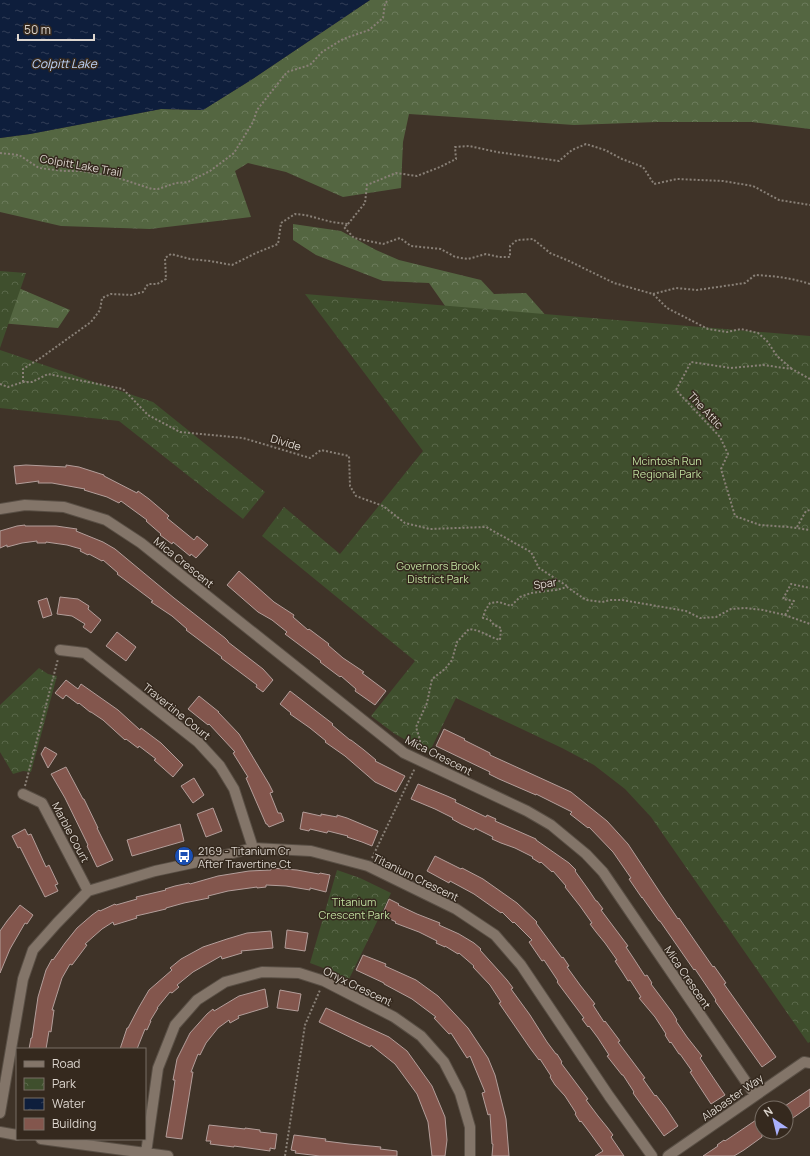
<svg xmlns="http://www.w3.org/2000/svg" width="810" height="1156" viewBox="0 0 810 1156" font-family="Manrope,sans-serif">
<defs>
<pattern id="forest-crowns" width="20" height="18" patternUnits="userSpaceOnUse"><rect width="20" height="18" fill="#546641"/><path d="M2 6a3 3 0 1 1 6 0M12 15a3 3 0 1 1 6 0" fill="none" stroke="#6c7b5b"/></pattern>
<pattern id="park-crowns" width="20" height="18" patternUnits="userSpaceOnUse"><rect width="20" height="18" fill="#3f4f2d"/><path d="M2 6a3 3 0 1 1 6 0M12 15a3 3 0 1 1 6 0" fill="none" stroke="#5a684a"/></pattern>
<pattern id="water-ripples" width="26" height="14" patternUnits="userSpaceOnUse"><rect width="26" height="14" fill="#0e1e3c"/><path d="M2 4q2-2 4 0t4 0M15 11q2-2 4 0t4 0" fill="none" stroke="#313e57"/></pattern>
</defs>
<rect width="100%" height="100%" fill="#3f3328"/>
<path fill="url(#forest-crowns)" d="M370,0H810V129L752,122H657L574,125L409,114L403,142L401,188L343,197L286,172L248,163L235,171L251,217L150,229L61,226L0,212V138L30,134L161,109L203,110L251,80Z
M293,224L341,231L376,250L399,260L481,280L494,294L526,293L556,327L457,323L429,283L383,281L316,255L293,240Z
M0,280L70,310L58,328L0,323Z"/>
<path fill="url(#park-crowns)" d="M0,271L26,273L0,348Z
M305,294L810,336V1042L808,1043L651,817L625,789L594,765L562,748L456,698L429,753L395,734L371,716L415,661L262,536L284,507L340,554L423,451Z
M0,350L153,402L265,492L243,519L119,421L0,408Z
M39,668L48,674L57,676L31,772L23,771L13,774L0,752V705Z
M337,870L360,878L391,893L349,979L326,969L310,963Z"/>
<path fill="url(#water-ripples)" d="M0,0H370L251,80L203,110L161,109L30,134L0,138Z"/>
<path fill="#83564d" stroke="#b39e9a" d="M26,465L66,467V465L79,467L104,475V476L137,493L138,491L149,499L169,516L167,518L194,540L197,536L208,545L196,558L191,554L190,556L173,542L172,544L160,535L161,534L146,521L147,520L121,501L119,503L107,497L84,490L85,489L52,483H38L39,481L16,484L14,466Z
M25,525V526H56L77,529L76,531L103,542L115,549L174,598L225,638L228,641V642L263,669L273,680L263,692L256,687L257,685L221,658L222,657L186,630L187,629L172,616L151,602L153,601L117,574L118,573L103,560L102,561L89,554L88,555L80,551L81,549L67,545L46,542V543H37V541L22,543L7,547V545L0,548V531L17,526Z
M239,571L274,602L294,615L293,617L308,630L309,629L329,644L328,645L343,658L364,672L362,673L386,691L375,705L355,691L356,689L341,676L340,677L320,662L321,661L285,634L287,632L272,620L258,612L227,585Z
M60,597L78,599L89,606L88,609L101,620L91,633L83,627L85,624L72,616L57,614Z
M47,598L52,615L43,618L38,601Z
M117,632L136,647L126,661L106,646Z
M66,680L78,689L81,684L118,710L140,730L141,728L161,743L183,765L173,777L154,760L156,759L139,746L138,748L126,739L125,740L103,720L91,712H90L79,703L78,704L66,695L63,699L55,693Z
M290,691L333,724L332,725L350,740H351L364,750L376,760L375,761L405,776L396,792L375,782L345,756L325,742L326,741L310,728L290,714L291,713L280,704Z
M199,696L219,712H218L239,734L269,784L273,792L270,793L278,813H281L284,821L269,827L267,824H266L246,778L248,777L233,753L235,752L209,724L208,725L188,709Z
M444,729L465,739L464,740L490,753V755L571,792L607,821L628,844L661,894L678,919L679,918L713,967L714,966L726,983L724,984L776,1057L762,1067L715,1001L716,1000L695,969L694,970L660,921H659L642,897V898L629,879L631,878L613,852L589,827L588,828L570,814L572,812L536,794V795L499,779L489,774L490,772L436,746Z
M45,747L57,754L48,768L41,754Z
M66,767L83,799H84L98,828H97L113,860L97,867L87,846L88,845L65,798L51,774Z
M194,778L204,795L193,803L181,786Z
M418,784L447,796L456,800L455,802L486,817L487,815L496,819L495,821L536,839V840L569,863L576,870L575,871L588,889L596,901H597L603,909L601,910L628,946L626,947L634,959L645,976L647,975L652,983L651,984L672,1012L677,1020L676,1021L687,1037L702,1056L700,1058L725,1095L711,1104L690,1072L692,1071L680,1054H679L671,1042L670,1043L665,1035L666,1034L655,1017L639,998L641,997L630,980L628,981L623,973L615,961L617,960L605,943L596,932L590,924L592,923L580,906L565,887L566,886L553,871L552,872L541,862L540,863L532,858L533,857L515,848L501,843L492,839L493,837L475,828L474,830L461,824L452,819L453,818L435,809L411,799Z
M213,808L222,831L206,837L197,814Z
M303,812L321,816V814L337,817V815L347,818L378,831L372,846L362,842L347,837L348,836L328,831L327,833L310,829L309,831L300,829Z
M180,824L184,841L132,856L127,840Z
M25,829L28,835L31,834L46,867L49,865L58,884L55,885L58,891L45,897L20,847L18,848L12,836Z
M435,856L461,869L462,868L483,879L517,903L537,922L536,923L562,958L563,957L569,966L567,967L580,985L595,1004L593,1005L604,1022L605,1021L620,1041L618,1042L645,1078L643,1079L655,1096L656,1095L666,1108L678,1126L664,1136L633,1093L634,1092L623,1075H622L607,1056L609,1055L598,1038L589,1026L588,1027L582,1019L584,1018L557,982L558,981L544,960L542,961L529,942L532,940L514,922L513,923L502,912L501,913L474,894L450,881L449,883L427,871Z
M271,868L297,870L319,874L320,873L330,875L326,892L310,888V890L286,886L266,885V887L257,888V887L228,891L208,896L209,898L184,903L166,908V909L136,916L137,918L114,925L113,922L102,929L85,944L87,945L72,965L70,964L62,978L52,1010H54L51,1032L49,1031L46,1049H29L31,1038H32L38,997L46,970L52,959L53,960L65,943L77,928L92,915L99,910L100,911L115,904L116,905L137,899L136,897L166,890L165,889L175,886L189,883L190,884L218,876L249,871L271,870Z
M389,899L399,904L398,905L417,914L440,923L439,925L459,934L474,943L481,949L480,950L507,980L513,988L511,989L530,1015L547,1042L556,1054H557L562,1062L561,1063L588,1099L586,1100L598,1116L607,1127L613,1135L611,1137L624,1156H595L603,1151L590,1133L581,1121L580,1122L575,1114L576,1113L565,1096L555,1085L550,1077L551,1076L540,1059L539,1060L530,1048L499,1003L501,1002L490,985L473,967L474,966L459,953L458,954L445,946V947L436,943L437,941L419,932L395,923L396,922L382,915Z
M20,905L33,915L27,924L25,923L10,949L0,973V931L7,921Z
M287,930L308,933L305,951L285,948Z
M271,931L273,948L241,951L242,953L222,959L221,956L193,972L177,985L179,987L172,993L170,992L157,1008H158L150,1021H151L147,1030L145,1029L137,1049H120L127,1028H128L139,1007L149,990L172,970L170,968L181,959L203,947L227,939L247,933Z
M363,955L386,964L385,966L416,980L438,996L468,1028L488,1058L495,1075L506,1119L509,1156H492L493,1144H492L490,1114L488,1115L482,1093L485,1092L470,1056L467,1058L451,1033L449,1034L434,1018L436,1017L412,999L384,984V983L356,970Z
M265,989L268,1007L238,1016L239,1018L230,1023L229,1020L218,1028L206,1043L200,1055L198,1054L191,1072H193L182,1139L166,1137L173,1094L175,1080H173L177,1059L190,1033L207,1014L213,1009L214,1011L239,996Z
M280,990L301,994L298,1011L277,1008Z
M326,1008L389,1037L407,1051L432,1086L445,1117L447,1140L445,1156H432L428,1122L417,1094L395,1064L371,1045L370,1047L319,1022Z
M810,1089V1106L790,1120L786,1113V1108H782Z
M762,1116V1137L744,1150L734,1156H703L718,1146L717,1145L724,1140L725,1141Z
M209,1125L245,1129V1128L260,1130V1132L277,1134L275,1149L270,1148V1151L234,1146V1147L210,1144L211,1141H206Z
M294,1135L326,1139L325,1141L349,1144L381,1147L380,1149L397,1151V1156H320L295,1153L296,1151L291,1150Z"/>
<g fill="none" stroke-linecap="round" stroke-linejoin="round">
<defs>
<path id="street" d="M0,509L25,505L64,507L106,520L141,543L404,753L527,811L551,825L586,854L603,872L755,1095
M60,650L85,653L198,742L220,766L234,789L253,848
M23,794L42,803L88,891
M0,1113L23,979L33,950L57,923L88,891L155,871L197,862L253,848L311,851L368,866L456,909L495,935L521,965L609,1096L652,1156
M0,1132L17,1135
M41,1139L168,1156
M146,1153L158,1068L175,1025L197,1000L225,982L262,972L299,973L324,981L394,1017L421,1036L444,1062L460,1093L470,1127V1156
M668,1156L804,1062L810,1063"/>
</defs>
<use href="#street" stroke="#594f45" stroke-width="12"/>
<path stroke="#898077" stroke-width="2" stroke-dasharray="2 2" stroke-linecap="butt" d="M0,153L19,155L39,168L63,171H81L112,176L152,189H158L176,183L188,182L210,171L234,153L253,122L257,110L287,72L310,65L322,52L343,39L369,30L383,18L385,3L389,0
M348,224L365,203L367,185L396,173L417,176L440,167L456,159L455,147L469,146L497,152L559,161L572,150L586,144L605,150L622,159L643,167L654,184L677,179L723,181L753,186L779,200L810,205
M653,294L676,288L697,290L745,283L755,275C774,276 792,278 810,284
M810,379L792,369L763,365L731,368L691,362L676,390L720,437L728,454L721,469L735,516L760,525L789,527L810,530
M23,382V369L42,357L91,322L100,310L102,298L111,294L131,295L143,292L148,284H157L166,279L165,258L171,254L190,259L210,261L232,265L256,253L278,244L281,223L295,214L305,215L332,222L348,224L344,227L354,238L383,244L400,238L411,246L441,249L455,257L468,259L486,254L499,257H510V246L517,240L533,239L550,253L569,261L614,283L653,294L667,308L708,329L727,332L741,329L758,333L767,341L777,356L792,369
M0,384L8,387L23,382H32L48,374L123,389L148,415L180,432L243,438L310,458L321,450L349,456L350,486L356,496L383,506L405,523L430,529L486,527L531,552L539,568L567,586
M797,527L806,511L810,510
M785,615L794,601L783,599L791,584L810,588
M420,750V740L416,727L427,703L432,679L445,669L452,660L457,642L469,629C481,630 489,637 500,640L501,628L494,625L490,620L483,618L485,611L490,603L499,602L511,606L520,597L531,593L556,590L567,587L586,600L602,602L610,600H622L686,611L700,618L716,617L731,609L745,608L763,610L785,615L810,624
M25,786L58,659
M372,858L415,768
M285,1156L305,1025L320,990"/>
<use href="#street" stroke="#837569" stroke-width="10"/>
</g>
<defs>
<symbol id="bus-disc" viewBox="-11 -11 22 22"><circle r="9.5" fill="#1a4fb4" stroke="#35291e"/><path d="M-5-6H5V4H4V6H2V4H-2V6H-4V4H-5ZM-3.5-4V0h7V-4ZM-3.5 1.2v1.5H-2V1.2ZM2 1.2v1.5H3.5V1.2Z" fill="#fff"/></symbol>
</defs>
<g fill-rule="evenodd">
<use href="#bus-disc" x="173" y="845" width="22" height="22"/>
</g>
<g text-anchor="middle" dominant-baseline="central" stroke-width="3" stroke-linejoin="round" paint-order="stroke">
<g font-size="11" fill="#ddd6cf" stroke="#35291e">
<text transform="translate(81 165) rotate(10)">Colpitt Lake Trail</text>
<text transform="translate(706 410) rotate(47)">The Attic</text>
<text transform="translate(286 442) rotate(17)">Divide</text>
<text transform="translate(184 562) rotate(39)">Mica Crescent</text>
<text transform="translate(545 583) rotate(-9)">Spar</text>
<text transform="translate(177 711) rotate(39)">Travertine Court</text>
<text transform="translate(439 755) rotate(27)">Mica Crescent</text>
<text transform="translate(71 832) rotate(62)">Marble Court</text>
<text transform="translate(416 877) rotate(26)">Titanium Crescent</text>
<text transform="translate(688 977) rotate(56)">Mica Crescent</text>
<text transform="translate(358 986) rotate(26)">Onyx Crescent</text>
<text transform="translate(732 1097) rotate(-35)">Alabaster Way</text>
</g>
<g font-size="11" fill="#bfde9e" stroke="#35291e">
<text x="667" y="460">Mcintosh Run<tspan x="667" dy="13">Regional Park</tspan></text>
<text x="438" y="565">Governors Brook<tspan x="438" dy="13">District Park</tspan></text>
<text x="354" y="901">Titanium<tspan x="354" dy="13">Crescent Park</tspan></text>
</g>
<g font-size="11" fill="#ddd6cf" stroke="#35291e" text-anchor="start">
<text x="198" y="850">2169 - Titanium Cr<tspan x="198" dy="13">After Travertine Ct</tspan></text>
</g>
<g font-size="12" font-style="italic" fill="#bed3f7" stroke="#35291e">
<text x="64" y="63">Colpitt Lake</text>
</g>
</g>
<rect x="16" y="1048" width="130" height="92" fill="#35291e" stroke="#786e65"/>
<rect x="24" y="1061" width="20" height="6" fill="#837569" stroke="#786e65"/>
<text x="52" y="1068" font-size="12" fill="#ddd6cf">Road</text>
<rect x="24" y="1078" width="20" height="12" fill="url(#park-crowns)" stroke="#786e65"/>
<text x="52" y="1088" font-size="12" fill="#ddd6cf">Park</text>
<rect x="24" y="1098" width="20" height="12" fill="url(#water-ripples)" stroke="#786e65"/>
<text x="52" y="1108" font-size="12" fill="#ddd6cf">Water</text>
<rect x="24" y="1118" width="20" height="12" fill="#83564d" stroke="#786e65"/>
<text x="52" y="1128" font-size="12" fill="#ddd6cf">Building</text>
<g transform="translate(774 1120) rotate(325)"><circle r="19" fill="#35291e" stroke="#786e65"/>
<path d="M0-3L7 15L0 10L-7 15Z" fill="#a9b0fc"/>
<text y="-6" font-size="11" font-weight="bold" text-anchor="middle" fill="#ddd6cf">N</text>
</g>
<path d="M18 34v6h76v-6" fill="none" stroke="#ddd6cf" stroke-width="2"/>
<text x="24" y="34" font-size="12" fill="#ddd6cf" stroke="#35291e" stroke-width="3" paint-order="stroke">50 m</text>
</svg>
